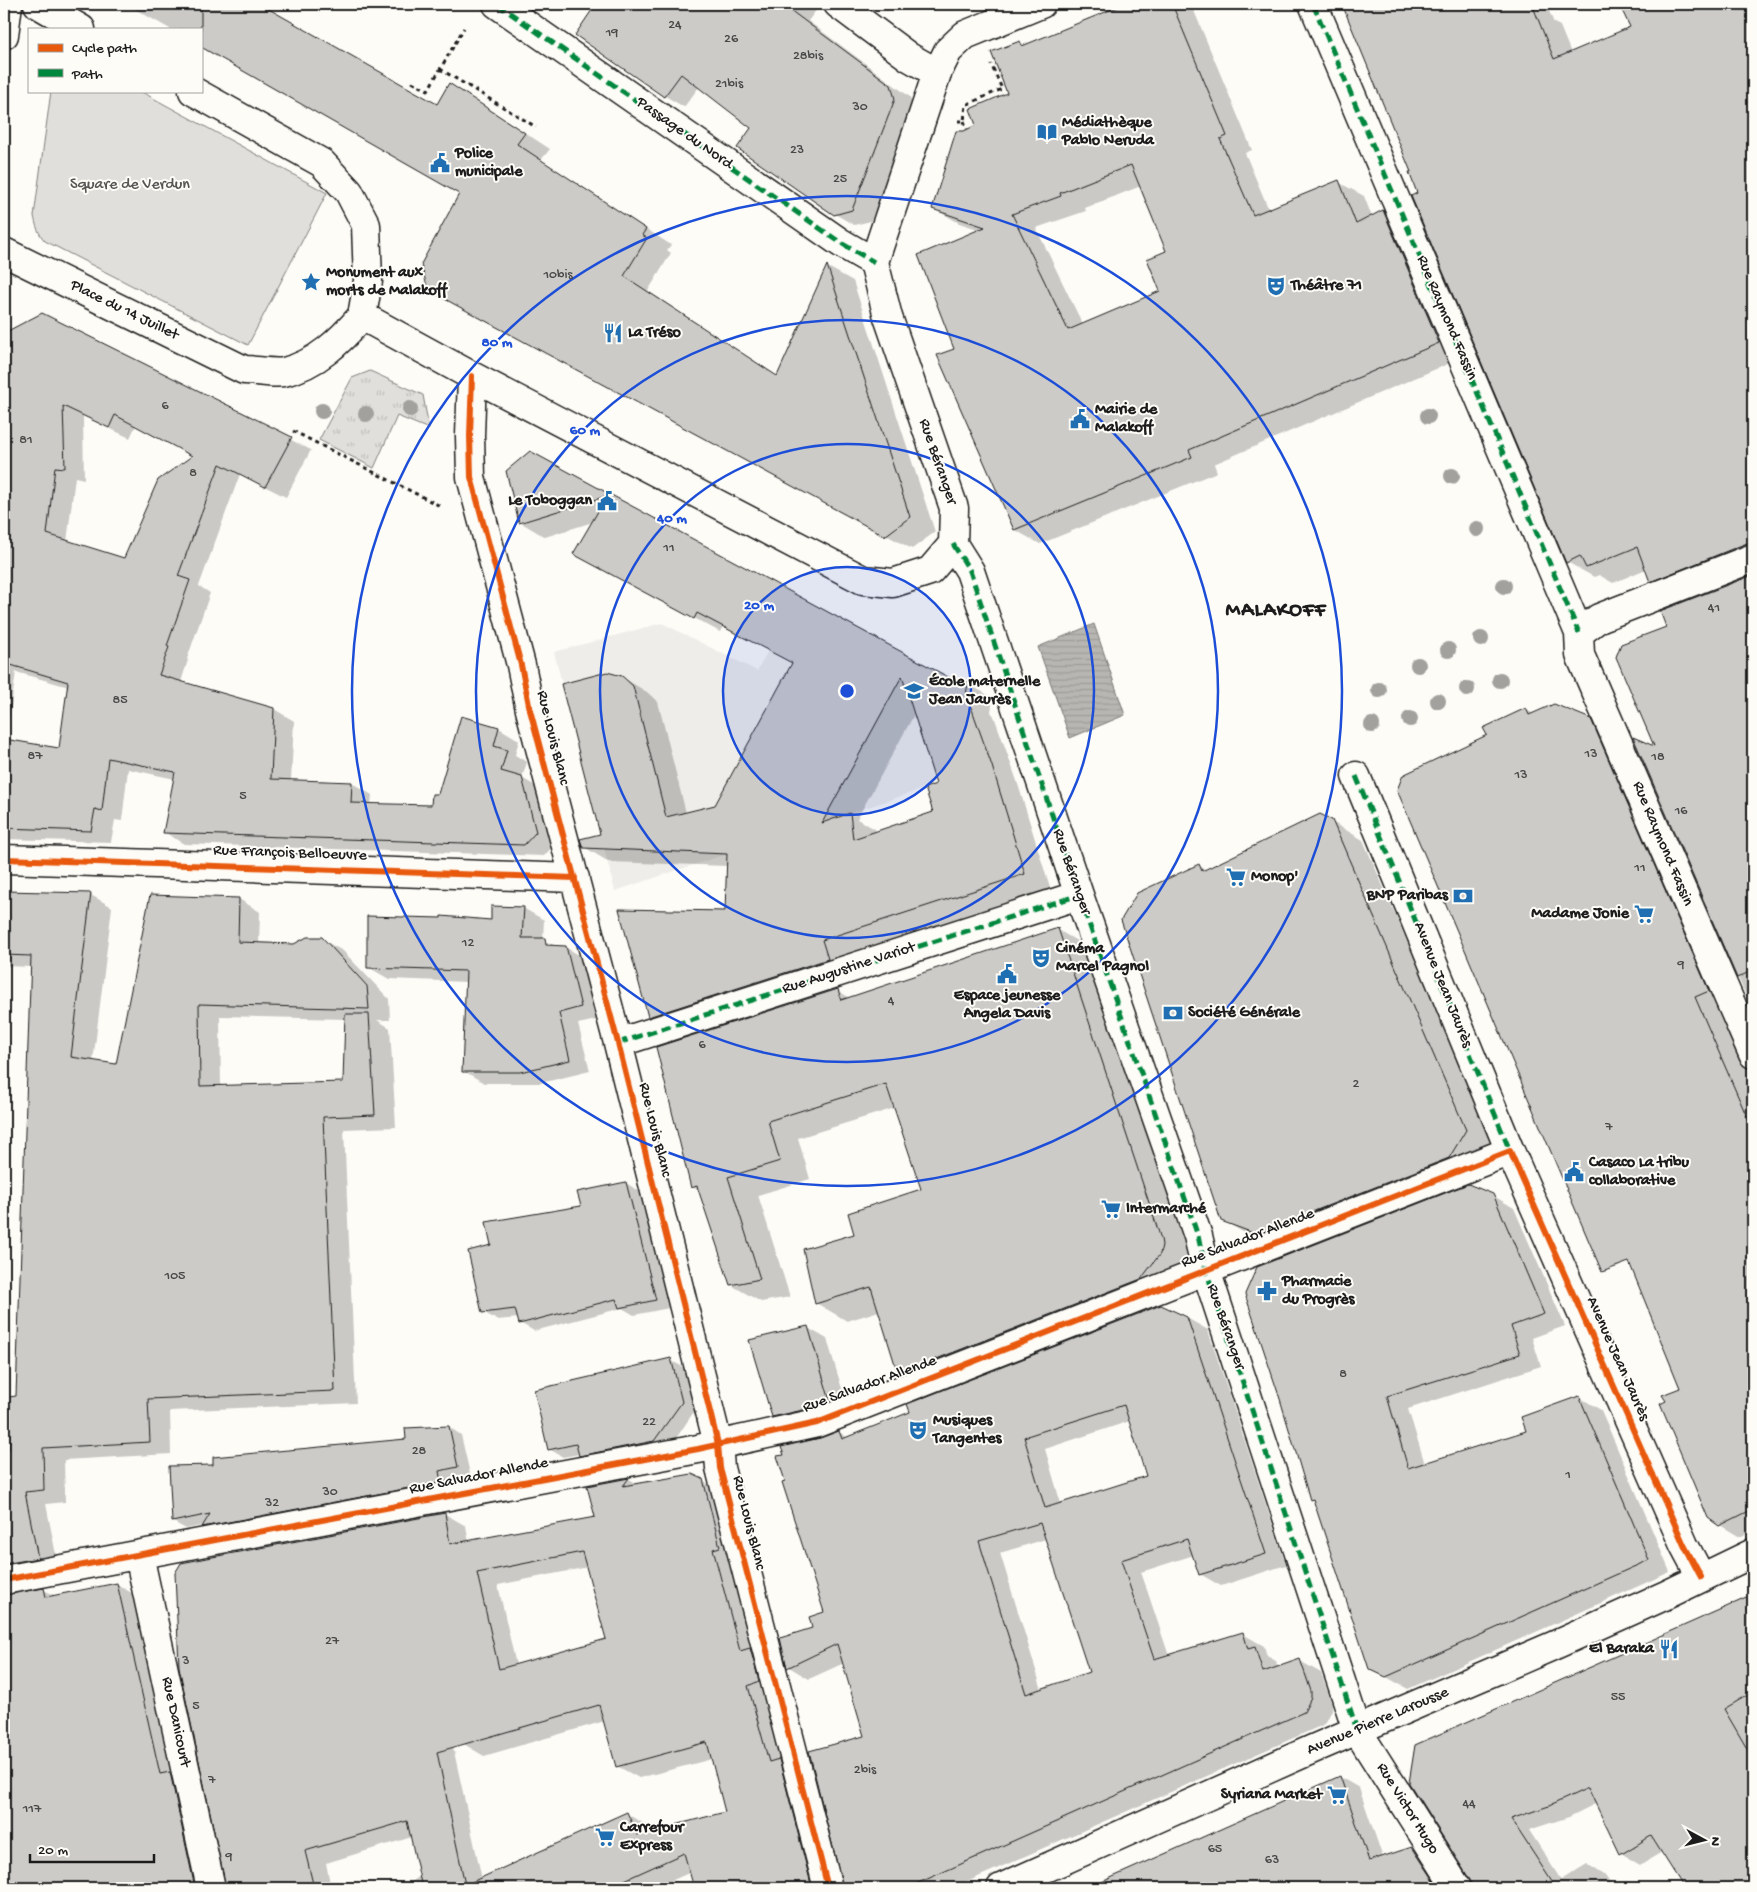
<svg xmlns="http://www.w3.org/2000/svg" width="1757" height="1892" viewBox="0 0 1757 1892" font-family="'Gochi Hand',sans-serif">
<defs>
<pattern id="grass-tufts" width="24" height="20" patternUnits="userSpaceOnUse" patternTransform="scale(1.25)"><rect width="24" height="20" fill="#e0dfdb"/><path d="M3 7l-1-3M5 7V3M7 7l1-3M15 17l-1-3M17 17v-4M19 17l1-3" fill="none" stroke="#c0bfbb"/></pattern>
<pattern id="water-rules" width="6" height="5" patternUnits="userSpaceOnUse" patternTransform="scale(1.25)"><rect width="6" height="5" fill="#b7b6b2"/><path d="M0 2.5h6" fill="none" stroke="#9d9c98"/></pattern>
</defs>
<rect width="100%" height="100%" fill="#fdfcf7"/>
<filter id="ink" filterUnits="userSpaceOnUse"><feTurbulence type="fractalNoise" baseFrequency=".02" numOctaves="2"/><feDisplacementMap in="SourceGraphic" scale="10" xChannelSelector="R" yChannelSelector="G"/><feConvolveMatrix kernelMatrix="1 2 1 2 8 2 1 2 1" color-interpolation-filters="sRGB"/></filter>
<g filter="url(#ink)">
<path fill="#eeede9" d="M798,595L946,675L948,678L950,677L955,682L961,684L971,703L969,704L992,766L615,891L554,652L662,623L757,671Z"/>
<path fill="url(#grass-tufts)" stroke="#7e7e7c" d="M370,371L423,395L429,429L397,416L374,468L319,440L352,378Z"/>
<path fill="#e0dfdb" stroke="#7e7e7c" d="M51,91H140L327,193L248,345L45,241C38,233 36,226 34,216Z"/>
<path fill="url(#water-rules)" stroke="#797876" d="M1094,624L1125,715L1070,738L1038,647Z"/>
<path fill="#0003" fill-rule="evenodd" d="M126,4H257L438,106L450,85L475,100L550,149L541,160L671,245L667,250L671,253L648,291L778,377L828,267L853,281L935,532L912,549L455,304L460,193L201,29H170Z
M586,4H821L808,21L910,97L914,111L871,221L854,225L835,214L753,127L699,87L684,107L665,96L594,9Z
M939,4H963L950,10Z
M1128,4L1133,6L1137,4H1187L1192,6L1252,150L1245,153L1269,210L1338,182L1364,196L1372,217L1383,212L1409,226L1464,357L1214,464L1217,472L1040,544L1015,530L955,349L981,230L959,223L933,208L964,132L978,126L1009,94L1020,42L1026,46ZM1141,186L1168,252L1162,292L1083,325L1036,228L1086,211L1085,208Z
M1343,4H1546L1554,23L1560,26L1571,53L1631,28L1621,4H1753V554L1677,596L1651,581L1646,569L1613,583L1599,575L1594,577L1567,562L1419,194L1413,173Z
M41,314L311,450L286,497L240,474L199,586L210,593L187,659L188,660L181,682L274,709L294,721L291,781L352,783L372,795L371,805L433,806L439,795L462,718L499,728L519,740L515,755L527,762L522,778L542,790L555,844L544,856L184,844L164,832L175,779L128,769L122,821L115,820L111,842L4,839V580L66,587L4,558V334ZM83,416L130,438L136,425L194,456L124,560L67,542L75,477L84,479ZM16,672L69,687L60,750L6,741Z
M531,453L958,684L967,683L993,698L991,712L994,716L1017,781L1050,888L847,955L853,973L674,1031L649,1016L726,913L728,866L609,862L584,847L602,835L622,677L647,692L658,702L686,813L716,806L793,663L723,626L720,632L575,554L593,522L545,537L520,522ZM915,713L937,785L935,813L876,832L875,829L857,819Z
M1740,581L1753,586V1012L1635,739L1657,748L1667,627Z
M1526,710L1534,714L1590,720L1611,732L1753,1060L1752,1094L1753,1199L1617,1267L1596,1255L1488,736Z
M1320,815L1363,840L1497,1148L1253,1238L1222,1220L1198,865L1207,870Z
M4,892L91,895L112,907L93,1062L117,1066L239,899L260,912L259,944L294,945L321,939L343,951L389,999L390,1020H377L390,1028L396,1127L344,1129L356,1403L170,1411L171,1454L64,1460L65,1502L46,1504L59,1570L10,1588V1596L44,1590L56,1596L117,1584L138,1597L213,1888H4V1427H10L17,1398L32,967L4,966ZM220,1016L346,1019L344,1084L221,1087Z
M523,908L544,920L543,940L558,947H565L586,959L601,1019L578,1024L590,1071L541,1083H484L464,1071L467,982L389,979L368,967Z
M1058,930L1089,948L1193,1263L930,1391L899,1374L879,1311L847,1321L816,1303L856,1235L922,1190L895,1108L798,1138L810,1179L758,1195L790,1297L761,1302L731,1285L700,1191L692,1187L837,990L850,998Z
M626,1183L639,1191L669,1308L634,1315L622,1308L534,1331L520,1323L519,1318L497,1320L483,1312L493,1246L583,1207Z
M1492,1195L1514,1208L1565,1326L1532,1338L1541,1366L1408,1409L1425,1464L1528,1432L1579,1397L1601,1410L1670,1572L1408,1689L1370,1668L1314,1501L1311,1499Z
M1753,1241V1530L1740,1537L1720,1525L1682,1388L1641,1288Z
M1187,1318L1208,1330L1286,1565L1221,1586L1200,1574L1194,1555L1141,1572L1169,1656L1243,1634L1264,1646L1267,1656L1276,1661L1278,1668L1300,1661L1321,1673L1332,1704V1710L1325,1724L953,1888H847L846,1882L866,1737L844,1663L809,1679L789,1667L825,1613L787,1482L785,1456L839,1432L848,1438ZM1130,1421L1147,1476L1061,1504L1045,1449ZM1046,1539L1091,1672L1042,1690L1000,1553Z
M808,1328L827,1339L849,1412L793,1427L773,1416Z
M670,1360L685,1368L695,1410L669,1449L594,1463L580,1454L563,1457L549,1449Z
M449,1427L461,1435L470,1474L451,1478L453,1489L216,1533L204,1526L205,1525L186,1529L173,1522L214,1466L407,1440Z
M629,1479L639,1485L702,1481L724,1493L830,1888H695L691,1872L655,1888H529L518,1863L627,1814L648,1826L651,1833L727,1813L712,1759L639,1778L617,1766L605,1721L484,1756L462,1743L446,1715L484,1888H404L421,1875L412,1837L326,1863L331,1888H227L228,1885L445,1514L466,1526L469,1542L597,1518L588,1487ZM588,1567L607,1640L516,1665L498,1585Z
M1753,1597V1888H1685L1662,1852L1640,1865L1621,1854L1597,1803L1569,1817L1529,1830L1561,1880L1587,1864L1606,1876L1614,1888H1474L1416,1746Z
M1340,1777L1359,1788L1383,1858L1412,1848L1432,1859L1450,1888H1091Z"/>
<path fill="#cccbc8" stroke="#1c1c1c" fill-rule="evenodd" d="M201,4H260L437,104L449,83L525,133L517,144L646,229L642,235L647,238L624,276L777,376L827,265L910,517L885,536L428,290L421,264L459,194L201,47Z
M596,4H782L891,85L895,99L852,210L834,215L737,148L751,128L681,74L664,97L575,35Z
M1125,4H1172L1227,136L1220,139L1253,215L1339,180L1356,224L1383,210L1439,343L1189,450L1192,457L1014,530L937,355L954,349L918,255L985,227L932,209L956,131H964L976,125L970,109L1007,93L991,52L1020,41L1022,46ZM1131,165L1166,251L1147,259L1160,291L1068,330L1012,214L1061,196L1060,193Z
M1342,4H1532L1554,59L1630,27L1619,4H1753V543H1747L1650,582L1637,547L1586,568L1580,556L1566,563L1411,196L1417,193L1409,172H1411Z
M42,313L292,437L265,487L220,464L178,576L190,580L167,646L169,647L159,675L274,708L271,779L352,782L351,803L431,805L432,794H438L461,716L499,727L494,746L507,750L501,771L522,777L536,832L524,845L163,833L175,772L108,758L102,811L95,809L91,831L4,828V739L59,748L68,682L4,663V333ZM63,406L109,428L115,415L192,456L158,480L124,558L47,534L55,467L65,468Z
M530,451L950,678L955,682H968L966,696L969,701L992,766L1025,874L822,940L828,959L648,1017L619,909L725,911L727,854L583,848L580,839L600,834L561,684L607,672L622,676L633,686L666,817L715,805L792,663L697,613L694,619L573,554L607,496L519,523L506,471ZM902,676L936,784L925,788L933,812L853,839L850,813L822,823Z
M1753,575V970L1737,978L1633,737L1654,746L1616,657L1621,644L1666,627L1660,611Z
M1554,704L1591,719L1709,991L1695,997L1753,1131V1509L1719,1526L1708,1518L1660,1404L1666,1401L1662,1395L1680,1388L1629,1262L1602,1272L1397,790L1403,775L1487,735L1483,728L1526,708L1529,715Z
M1320,814L1332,820L1466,1130L1449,1158L1256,1234L1221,1221L1121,920L1137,893L1199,864L1202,871Z
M4,891L91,893L71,1057L116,1064L150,895L239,898L238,942L294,944L307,937H322L367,986L369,1009L199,1004L200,1086L343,1082L345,1014H369L375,1115L323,1117L335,1391L148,1399L150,1442L43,1448L44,1490L25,1492L38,1558L4,1564V1450H9V1397L16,1396L31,956L4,955Z
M491,906L524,907L522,938H545L546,945L566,946L581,1007L559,1013L570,1060L520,1072H462L466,971L367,968V916L441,918V916L491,920Z
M1058,928L1161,1239L1162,1245L1160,1254L1141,1279L898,1374L871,1287L815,1304L803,1249L854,1234L848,1213L921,1189L886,1084L768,1121L780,1161L728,1177L760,1279L730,1285L697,1186L691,1188L656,1047L838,989L841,1000Z
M626,1182L656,1300L619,1308L616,1299L519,1324L515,1309L482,1313L468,1251L491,1245L486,1222L581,1206L577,1192Z
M1468,1184L1493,1194L1544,1314L1511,1326L1520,1354L1387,1396L1408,1468L1526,1431L1521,1417L1579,1396L1649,1560L1386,1677L1369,1669L1313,1499L1310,1500L1280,1399L1245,1294L1257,1267Z
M1161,1305L1187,1317L1266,1554L1199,1575L1187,1539L1121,1560L1154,1659L1243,1632L1248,1649L1255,1647L1263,1672L1300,1659L1311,1691V1698L1304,1712L907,1888H843L809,1751L864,1736L837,1644L787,1668L780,1638L812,1628L809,1617L824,1612L782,1482L785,1481L777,1456L784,1455L781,1447L820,1438L839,1431L842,1439L910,1412L907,1404ZM1124,1405L1146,1476L1045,1508L1024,1437ZM1040,1523L1089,1672L1026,1694L979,1541Z
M808,1326L830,1401L812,1408L772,1417L749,1340Z
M671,1358L682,1402L654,1441L579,1456L576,1444L548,1450L534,1390Z
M449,1426L458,1467L439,1471L441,1482L202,1527L210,1514L172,1522L169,1466L213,1465V1457L406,1439L405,1428Z
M692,1474L703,1479L720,1547L713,1549L740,1651L750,1648L759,1681L748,1686L769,1762L779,1759L812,1888H694L684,1853L607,1888H422L407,1821L305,1851L314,1888H226L179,1667L175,1573L181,1563L445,1513L450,1544L595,1517L587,1486L629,1478L623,1486ZM582,1552L606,1639L499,1669L477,1573ZM599,1705L616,1767L707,1742L725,1812L637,1835L627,1812L465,1885L437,1752Z
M117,1583L160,1774L170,1772L195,1888H11L8,1869L4,1870V1595L44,1588L46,1597Z
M1753,1595V1692L1724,1709L1753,1759V1888H1684L1651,1836L1620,1855L1588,1788L1549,1806L1511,1819L1556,1888H1472L1470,1880L1409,1783L1415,1745Z
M1340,1776L1369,1861L1412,1847L1439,1888H1088Z"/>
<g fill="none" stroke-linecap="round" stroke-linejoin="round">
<defs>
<path id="minor" d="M38,4L81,29
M497,4L841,243L874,262
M838,4L909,57L937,73
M1041,4L965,35L948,51L937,73L874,262L888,317L954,508L953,544L970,571L1079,895L1198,1236L1206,1270L1357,1730L1457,1888
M1313,4L1579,633
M193,91L322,163L349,192L366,225L368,281L362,316
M4,252L244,370C256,370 272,374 284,372C317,364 340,341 362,316
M362,316L472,376L863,580L893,583L930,571L953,544
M472,376L470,436L471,477L521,665L530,710L618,1043L718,1444L720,1468L828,1888
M1753,558L1599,618L1579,633L1580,655L1753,1054
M1356,776L1510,1151L1684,1545L1701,1577
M4,859L575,878
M618,1043L1079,895
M139,1555L211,1888
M4,1580L698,1449L817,1423L1510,1151"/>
<path id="major" d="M4,35L8,4
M1001,1888L1313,1749L1555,1645L1664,1596L1753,1553"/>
</defs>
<use href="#minor" stroke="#1c1c1c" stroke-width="31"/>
<use href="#major" stroke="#1c1c1c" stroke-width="31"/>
<path stroke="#1c1c1c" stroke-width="3" stroke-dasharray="4 4" stroke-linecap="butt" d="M440,69L536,127
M412,82L428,90L464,28
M958,121H964L966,105L1002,89L991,64
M964,121L967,129
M293,431L442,507"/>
<use href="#minor" stroke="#fdfcf7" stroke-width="28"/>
<use href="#major" stroke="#fdfcf7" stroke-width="28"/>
<path stroke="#00873e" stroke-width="5" stroke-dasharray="10 5" stroke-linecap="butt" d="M497,4L841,243L874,262
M1313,4L1579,633
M953,544L970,571L1079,895L1198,1236L1206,1270L1357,1730
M1356,776L1510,1151
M618,1043L1079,895"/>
<defs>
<path id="cycleway" d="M472,376L470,436L471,477L521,665L530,710L618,1043L718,1444L720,1468L828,1888
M4,859L575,878
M4,1580L698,1449L817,1423L1510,1151L1684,1545L1701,1577"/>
</defs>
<use href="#cycleway" stroke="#fdfcf7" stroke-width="9"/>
<use href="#cycleway" stroke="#e8590c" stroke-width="6"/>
</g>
<g fill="#a2a19e">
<circle cx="410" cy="409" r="8"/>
<circle cx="322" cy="411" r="8"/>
<circle cx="366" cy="414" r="8"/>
<circle cx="1428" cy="416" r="8"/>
<circle cx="1452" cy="476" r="8"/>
<circle cx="1477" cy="529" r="8"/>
<circle cx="1504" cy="586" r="8"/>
<circle cx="1481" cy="639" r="8"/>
<circle cx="1448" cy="650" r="8"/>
<circle cx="1418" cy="665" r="8"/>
<circle cx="1500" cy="680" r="8"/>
<circle cx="1467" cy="689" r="8"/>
<circle cx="1379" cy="690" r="8"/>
<circle cx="1438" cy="701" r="8"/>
<circle cx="1410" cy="719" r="8"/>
<circle cx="1372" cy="725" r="8"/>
</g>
</g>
<circle cx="847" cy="691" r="124" fill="#1d4ed8" fill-opacity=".12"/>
<g fill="none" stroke="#1d4ed8" stroke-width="2.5">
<circle cx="847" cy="691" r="124"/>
<circle cx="847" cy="691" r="247"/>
<circle cx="847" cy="691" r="371"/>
<circle cx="847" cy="691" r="495"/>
</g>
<defs>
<symbol id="library-bare" viewBox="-9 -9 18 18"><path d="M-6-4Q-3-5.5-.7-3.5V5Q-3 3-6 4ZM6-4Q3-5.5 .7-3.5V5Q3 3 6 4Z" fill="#1f6fb2" stroke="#fdfcf7" stroke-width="2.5" paint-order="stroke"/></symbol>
<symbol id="civic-bare" viewBox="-9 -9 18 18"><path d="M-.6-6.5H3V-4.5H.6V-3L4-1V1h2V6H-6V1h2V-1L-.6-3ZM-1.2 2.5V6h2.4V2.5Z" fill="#1f6fb2" stroke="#fdfcf7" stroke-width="2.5" paint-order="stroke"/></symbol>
<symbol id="sight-bare" viewBox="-9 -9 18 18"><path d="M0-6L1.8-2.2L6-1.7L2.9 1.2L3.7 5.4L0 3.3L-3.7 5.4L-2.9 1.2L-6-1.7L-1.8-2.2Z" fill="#1f6fb2" stroke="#fdfcf7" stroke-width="2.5" paint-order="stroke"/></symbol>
<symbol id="theatre-bare" viewBox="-9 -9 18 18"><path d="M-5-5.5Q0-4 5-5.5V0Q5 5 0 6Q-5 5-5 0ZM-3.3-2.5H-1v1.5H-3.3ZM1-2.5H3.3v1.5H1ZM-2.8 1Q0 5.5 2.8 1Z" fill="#1f6fb2" stroke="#fdfcf7" stroke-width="2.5" paint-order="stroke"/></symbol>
<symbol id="restaurant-bare" viewBox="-9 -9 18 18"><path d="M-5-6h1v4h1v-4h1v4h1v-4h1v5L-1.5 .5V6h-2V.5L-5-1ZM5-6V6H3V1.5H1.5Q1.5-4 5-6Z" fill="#1f6fb2" stroke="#fdfcf7" stroke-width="2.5" paint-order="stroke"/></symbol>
<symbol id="school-bare" viewBox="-9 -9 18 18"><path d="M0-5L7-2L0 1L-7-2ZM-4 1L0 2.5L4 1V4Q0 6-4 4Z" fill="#1f6fb2" stroke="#fdfcf7" stroke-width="2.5" paint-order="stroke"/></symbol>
<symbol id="supermarket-bare" viewBox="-9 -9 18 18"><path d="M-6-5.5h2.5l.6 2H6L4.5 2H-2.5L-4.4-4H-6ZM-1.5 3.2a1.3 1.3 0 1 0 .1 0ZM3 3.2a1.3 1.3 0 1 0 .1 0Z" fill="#1f6fb2" stroke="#fdfcf7" stroke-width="2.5" paint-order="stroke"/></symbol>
<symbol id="bank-bare" viewBox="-9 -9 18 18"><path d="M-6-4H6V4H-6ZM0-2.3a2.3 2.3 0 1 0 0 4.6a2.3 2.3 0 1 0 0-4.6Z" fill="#1f6fb2" stroke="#fdfcf7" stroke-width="2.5" paint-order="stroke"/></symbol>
<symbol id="pharmacy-bare" viewBox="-9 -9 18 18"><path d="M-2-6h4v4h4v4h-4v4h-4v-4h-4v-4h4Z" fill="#1f6fb2" stroke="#fdfcf7" stroke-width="2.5" paint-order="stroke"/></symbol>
</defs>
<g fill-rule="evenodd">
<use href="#library-bare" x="1033" y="118" width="28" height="28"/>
<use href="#civic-bare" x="426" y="149" width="28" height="28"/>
<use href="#sight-bare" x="297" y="268" width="28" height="28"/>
<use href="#theatre-bare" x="1262" y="272" width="28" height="28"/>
<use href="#restaurant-bare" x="599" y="319" width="28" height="28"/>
<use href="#civic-bare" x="1066" y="405" width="28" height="28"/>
<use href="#civic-bare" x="593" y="487" width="28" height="28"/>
<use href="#school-bare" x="900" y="677" width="28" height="28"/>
<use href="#supermarket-bare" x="1222" y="863" width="28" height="28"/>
<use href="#bank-bare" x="1449" y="882" width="28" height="28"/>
<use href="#supermarket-bare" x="1630" y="900" width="28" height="28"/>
<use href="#theatre-bare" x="1027" y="944" width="28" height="28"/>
<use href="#civic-bare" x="993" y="960" width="28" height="28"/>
<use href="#bank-bare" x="1159" y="999" width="28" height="28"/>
<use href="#civic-bare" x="1560" y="1158" width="28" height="28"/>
<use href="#supermarket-bare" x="1097" y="1195" width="28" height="28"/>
<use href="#pharmacy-bare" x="1253" y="1277" width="28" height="28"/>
<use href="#theatre-bare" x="904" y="1416" width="28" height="28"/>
<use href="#restaurant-bare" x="1655" y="1635" width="28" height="28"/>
<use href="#supermarket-bare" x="1323" y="1781" width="28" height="28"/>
<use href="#supermarket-bare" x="591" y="1823" width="28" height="28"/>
</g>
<g text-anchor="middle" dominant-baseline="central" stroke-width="4" stroke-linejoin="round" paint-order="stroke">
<g font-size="14" fill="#484847">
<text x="675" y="25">24</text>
<text x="612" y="33">19</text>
<text x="731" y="39">26</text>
<text x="808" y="56">28bis</text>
<text x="729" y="84">21bis</text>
<text x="860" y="107">30</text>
<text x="797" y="150">23</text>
<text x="840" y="179">25</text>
<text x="558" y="275">10bis</text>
<text x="165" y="406">6</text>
<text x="26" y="440">81</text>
<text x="193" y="473">8</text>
<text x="669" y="548">11</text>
<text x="1714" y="608">41</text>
<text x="120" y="700">85</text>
<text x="1591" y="754">13</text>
<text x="35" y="756">87</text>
<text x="1658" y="757">18</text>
<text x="1521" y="775">13</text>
<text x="243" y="796">5</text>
<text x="1681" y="811">16</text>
<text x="1640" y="868">11</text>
<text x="468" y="943">12</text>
<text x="1681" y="965">9</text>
<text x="891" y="1001">4</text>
<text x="702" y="1045">6</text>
<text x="1356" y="1084">2</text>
<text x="1609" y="1127">7</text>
<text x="175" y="1276">105</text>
<text x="1343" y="1374">8</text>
<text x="649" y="1422">22</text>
<text x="419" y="1451">28</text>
<text x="1568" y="1475">1</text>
<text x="330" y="1492">30</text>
<text x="272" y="1503">32</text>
<text x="332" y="1641">27</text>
<text x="186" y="1661">3</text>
<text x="1618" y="1697">55</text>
<text x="196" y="1706">5</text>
<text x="865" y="1770">2bis</text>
<text x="212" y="1780">7</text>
<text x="1469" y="1804">44</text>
<text x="32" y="1809">117</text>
<text x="1215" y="1849">65</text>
<text x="229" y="1857">9</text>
<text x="1272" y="1860">63</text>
</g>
<g font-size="16" font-weight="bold" fill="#1c1c1c" stroke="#fdfcf7" text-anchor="start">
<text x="1062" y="123">Médiathèque<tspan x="1062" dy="18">Pablo Neruda</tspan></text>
<text x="455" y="154">Police<tspan x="455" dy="18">municipale</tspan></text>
<text x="326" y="273">Monument aux<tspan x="326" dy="18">morts de Malakoff</tspan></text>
<text x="1291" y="286">Théâtre 71</text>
<text x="628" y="333">La Tréso</text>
<text x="1095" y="410">Mairie de<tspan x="1095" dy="18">Malakoff</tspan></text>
<text x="592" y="501" text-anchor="end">Le Toboggan</text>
<text x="929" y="682">École maternelle<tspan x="929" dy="18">Jean Jaurès</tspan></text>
<text x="1251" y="877">Monop'</text>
<text x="1448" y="896" text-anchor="end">BNP Paribas</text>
<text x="1629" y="914" text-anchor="end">Madame Jonie</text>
<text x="1056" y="949">Cinéma<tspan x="1056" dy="18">Marcel Pagnol</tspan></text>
<text x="1007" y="996" text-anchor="middle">Espace jeunesse<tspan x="1007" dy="18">Angela Davis</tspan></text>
<text x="1188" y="1013">Société Générale</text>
<text x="1589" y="1163">Casaco La tribu<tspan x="1589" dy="18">collaborative</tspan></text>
<text x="1126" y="1209">Intermarché</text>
<text x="1282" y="1282">Pharmacie<tspan x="1282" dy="18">du Progrès</tspan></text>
<text x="933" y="1421">Musiques<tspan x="933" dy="18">Tangentes</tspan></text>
<text x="1654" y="1649" text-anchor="end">El Baraka</text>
<text x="1322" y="1795" text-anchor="end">Syriana Market</text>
<text x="620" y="1828">Carrefour<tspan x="620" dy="18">Express</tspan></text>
</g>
<g font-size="16" fill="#1c1c1c" stroke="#fdfcf7">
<text transform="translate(684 134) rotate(35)">Passage du Nord</text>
<text transform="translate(124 311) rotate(26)">Place du 14 Juillet</text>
<text transform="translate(1446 318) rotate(67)">Rue Raymond Fassin</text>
<text transform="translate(937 462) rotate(71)">Rue Béranger</text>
<text transform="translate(552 738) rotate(76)">Rue Louis Blanc</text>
<text transform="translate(1662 844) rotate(67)">Rue Raymond Fassin</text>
<text transform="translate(290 854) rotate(2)">Rue François Belloeuvre</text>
<text transform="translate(1071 872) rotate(71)">Rue Béranger</text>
<text transform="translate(849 969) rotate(-18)">Rue Augustine Variot</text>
<text transform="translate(1442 985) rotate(68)">Avenue Jean Jaurès</text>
<text transform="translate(654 1130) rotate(76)">Rue Louis Blanc</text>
<text transform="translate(1248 1239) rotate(-21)">Rue Salvador Allende</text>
<text transform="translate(1225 1327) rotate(71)">Rue Béranger</text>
<text transform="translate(1617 1359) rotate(66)">Avenue Jean Jaurès</text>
<text transform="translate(870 1385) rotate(-20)">Rue Salvador Allende</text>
<text transform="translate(479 1477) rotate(-11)">Rue Salvador Allende</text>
<text transform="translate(748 1523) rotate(76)">Rue Louis Blanc</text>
<text transform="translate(175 1722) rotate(78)">Rue Danicourt</text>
<text transform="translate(1378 1722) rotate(-23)">Avenue Pierre Larousse</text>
<text transform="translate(1407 1809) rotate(58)">Rue Victor Hugo</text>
</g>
<g font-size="16" fill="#575655" stroke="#fdfcf7">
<text x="130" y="185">Square de Verdun</text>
</g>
<g font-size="21" font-weight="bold" letter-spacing="1" fill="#1c1c1c" stroke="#fdfcf7">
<text x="1276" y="611">MALAKOFF</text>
</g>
</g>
<circle cx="847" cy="691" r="8" fill="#1d4ed8" stroke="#fdfcf7" stroke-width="2.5"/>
<g font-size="15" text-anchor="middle" font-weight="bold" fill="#1d4ed8" stroke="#fdfcf7" stroke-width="4" stroke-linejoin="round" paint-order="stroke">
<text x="497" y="346">80 m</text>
<text x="585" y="434">60 m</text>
<text x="672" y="522">40 m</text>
<text x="759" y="609">20 m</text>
</g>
<rect width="1757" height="1892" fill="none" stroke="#fdfcf7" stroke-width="20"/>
<rect x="10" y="10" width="1737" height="1872" fill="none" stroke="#1c1c1c" stroke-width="2" filter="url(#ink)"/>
<rect x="28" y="28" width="175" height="65" fill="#fdfcf7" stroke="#a3a29f"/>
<rect x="38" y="44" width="25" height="8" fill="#e8590c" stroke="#a3a29f"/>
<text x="72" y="52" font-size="15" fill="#1c1c1c">Cycle path</text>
<rect x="38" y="69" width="25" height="8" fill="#00873e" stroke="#a3a29f"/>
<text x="72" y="78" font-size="15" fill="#1c1c1c">Path</text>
<g transform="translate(1704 1840) rotate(97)" stroke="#fdfcf7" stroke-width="4" paint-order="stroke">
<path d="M0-4L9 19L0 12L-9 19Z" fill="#1c1c1c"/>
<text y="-8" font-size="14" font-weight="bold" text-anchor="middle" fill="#1c1c1c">N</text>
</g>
<path d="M30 1854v8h124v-8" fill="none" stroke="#1c1c1c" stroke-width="2.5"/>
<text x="38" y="1854" font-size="15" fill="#1c1c1c" stroke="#fdfcf7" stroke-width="4" paint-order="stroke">20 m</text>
</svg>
